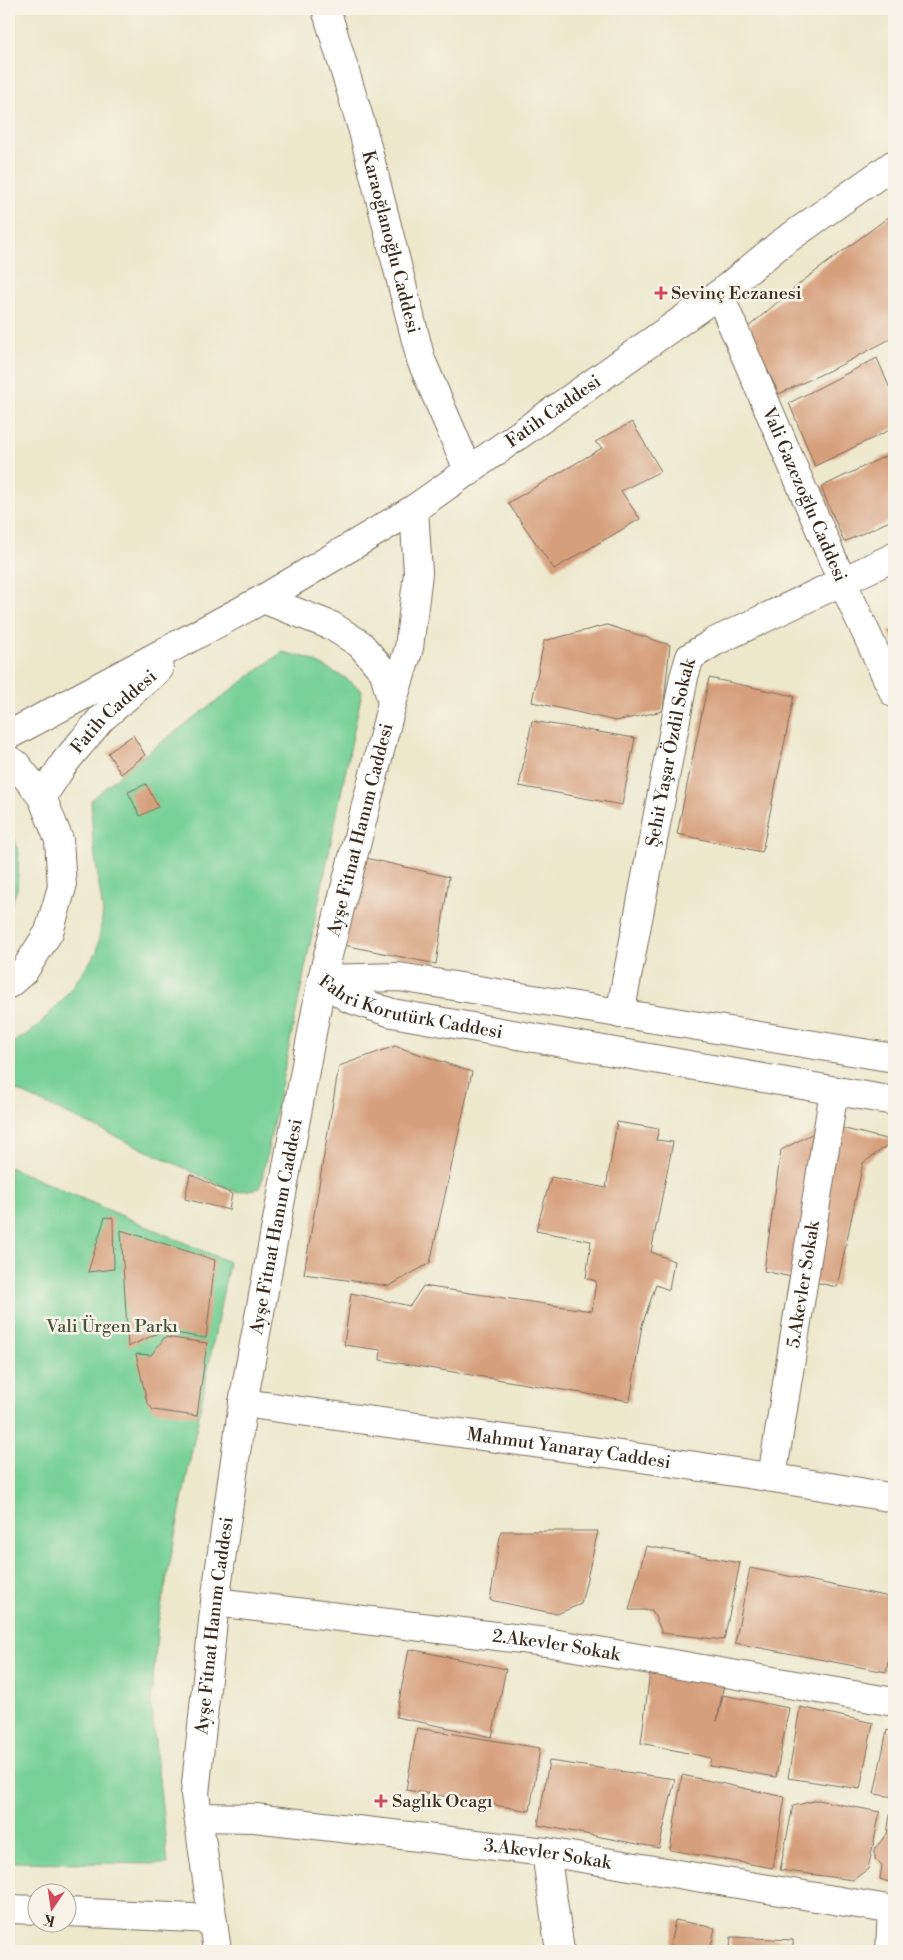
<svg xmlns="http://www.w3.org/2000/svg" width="903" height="1960" viewBox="0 0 903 1960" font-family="'Libre Bodoni',serif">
<rect width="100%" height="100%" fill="#f7f3e8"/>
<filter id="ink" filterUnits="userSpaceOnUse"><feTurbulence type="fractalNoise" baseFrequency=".02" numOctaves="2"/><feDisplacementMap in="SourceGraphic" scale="10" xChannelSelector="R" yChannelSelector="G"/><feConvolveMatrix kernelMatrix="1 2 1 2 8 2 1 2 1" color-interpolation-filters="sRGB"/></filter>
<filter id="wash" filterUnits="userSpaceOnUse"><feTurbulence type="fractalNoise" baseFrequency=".0096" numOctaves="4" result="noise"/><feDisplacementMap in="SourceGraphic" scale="20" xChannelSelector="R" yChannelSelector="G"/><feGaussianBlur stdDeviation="1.12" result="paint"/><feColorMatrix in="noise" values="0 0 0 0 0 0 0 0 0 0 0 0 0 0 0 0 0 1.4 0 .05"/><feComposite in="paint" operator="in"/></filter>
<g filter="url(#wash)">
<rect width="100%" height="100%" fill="#ede7cc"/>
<path fill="#77d096" stroke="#597d5a" d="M282,652L308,658L347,679L362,691L260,1188L236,1192L9,1087V1045L35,1029L65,997L97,952L103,913L93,842L91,800L130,766Z
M9,821L19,853L17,890L9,910Z
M9,1167L229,1262L158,1623L151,1704L168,1864L9,1862Z"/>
<g id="blocks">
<path fill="#d69f7c" d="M894,213V337L843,364L779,394L747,328L804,280Z
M877,358L894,398V428L815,466L789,403Z
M632,422L661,471L621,491L640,519L554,569L508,503L602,448L595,442Z
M894,452V519L844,542L821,487Z
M607,625L670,645L663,711L616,721L532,702L544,641Z
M894,628V643L888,631Z
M709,678L794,696L762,852L677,834Z
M532,721L635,738L622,805L519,786Z
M133,735L145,755L121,774L108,753Z
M146,784L158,807L140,816L128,792Z
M357,856L449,877L436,964L339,944Z
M395,1046L472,1072L430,1263L389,1286L304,1274L339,1066Z
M617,1122L659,1129L656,1140L673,1142L651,1252L674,1261L669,1290L656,1285L642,1325L630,1401L380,1360L381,1350L344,1345L351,1293L410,1306L423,1286L592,1311L596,1281L586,1278L591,1241L536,1231L551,1177L606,1188Z
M829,1125L894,1141L863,1163L837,1287L764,1271L781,1150Z
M190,1174L232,1194L229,1210L185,1199Z
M105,1217L113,1218L114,1269L88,1272Z
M121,1230L215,1260L206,1338L162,1331L128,1347Z
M165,1337L207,1343L197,1416L153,1410L147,1402L136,1354L151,1355Z
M501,1531H598L581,1604L557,1614L490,1600Z
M646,1546L740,1563L724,1640L662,1633L652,1610H629Z
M750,1568L894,1598V1634L886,1672L735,1643Z
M409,1649L506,1669L492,1737L396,1717Z
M650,1672L724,1684L717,1721L723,1695L789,1708L776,1777L709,1766L711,1758L641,1743Z
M800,1707L873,1723L860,1789L788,1778Z
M417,1728L540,1748L530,1811L406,1790Z
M887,1730L894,1732V1797L874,1794Z
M549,1761L675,1779L659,1848L538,1825Z
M682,1775L785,1797L773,1868L670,1850Z
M818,1800L880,1812L868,1869L853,1880L780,1870L793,1806Z
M890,1815L894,1816V1884L880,1879L882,1865L875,1859V1848L887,1834Z
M675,1920L715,1928L710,1951H669Z
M731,1937L793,1940V1951H730Z
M629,1945L657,1950V1951H628Z"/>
</g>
</g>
<g filter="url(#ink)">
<use href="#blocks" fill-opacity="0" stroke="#796c5b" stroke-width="1"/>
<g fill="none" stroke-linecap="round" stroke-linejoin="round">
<defs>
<g id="minor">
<path id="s1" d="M326,9L363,131L421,360L469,472"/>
<path id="s2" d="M719,294L842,581L894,693"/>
<path d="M263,599L332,626L360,644L384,672L392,703"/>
<path id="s3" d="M322,979L348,998L392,1013L894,1101"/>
<path d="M322,979L399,977L894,1058"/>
<path id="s4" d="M620,1014L684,677L690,657L714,642L894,557"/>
<path id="s5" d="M243,1403C461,1434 678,1460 894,1498"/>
<path id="s6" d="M772,1477L834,1091"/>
<path id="s7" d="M215,1602L546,1642L894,1702"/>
<path id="s8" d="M199,1817L255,1818L546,1852L894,1910"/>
<path d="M546,1852L560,1951"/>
<path d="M9,1909L38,1910"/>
<path d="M68,1912L212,1919"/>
<path id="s9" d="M217,1951L195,1794L215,1602L243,1403L322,979L392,703L409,648L418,573L414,509"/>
<path d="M890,1951L892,1909"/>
</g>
<g id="major">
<path id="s10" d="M9,735L263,599L414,509L719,294L779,245L894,164"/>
<path d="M9,760L16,764L42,797L59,840L62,887L49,932L24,971L9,984"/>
<path id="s11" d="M42,797L65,762L101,719L159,669"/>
</g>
</defs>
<use href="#minor" stroke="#796c5b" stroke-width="30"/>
<use href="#major" stroke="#796c5b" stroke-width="30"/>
<use href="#minor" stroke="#fff" stroke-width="28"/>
<use href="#major" stroke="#fff" stroke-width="28"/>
</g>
</g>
<g fill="#d1495b" stroke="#f7f3e8" stroke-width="2">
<path d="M658.5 285.5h5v5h5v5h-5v5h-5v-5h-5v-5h5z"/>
<path d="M378.5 1793.5h5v5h5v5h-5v5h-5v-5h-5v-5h5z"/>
</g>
<g text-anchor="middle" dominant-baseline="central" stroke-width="5" stroke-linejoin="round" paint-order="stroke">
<g font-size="18" fill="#3b2a1e" stroke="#f7f3e8">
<text stroke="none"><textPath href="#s1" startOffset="242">Karaoğlanoğlu Caddesi</textPath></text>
<text stroke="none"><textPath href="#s10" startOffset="634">Fatih Caddesi</textPath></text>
<text stroke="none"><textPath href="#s2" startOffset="218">Vali Gazezoğlu Caddesi</textPath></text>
<text stroke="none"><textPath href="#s11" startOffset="112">Fatih Caddesi</textPath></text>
<text stroke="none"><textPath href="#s4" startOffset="266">Şehit Yaşar Özdil Sokak</textPath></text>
<text stroke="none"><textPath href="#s9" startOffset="1138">Ayşe Fitnat Hanım Caddesi</textPath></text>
<text stroke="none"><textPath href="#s3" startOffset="95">Fahri Korutürk Caddesi</textPath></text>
<text stroke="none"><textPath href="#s9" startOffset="732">Ayşe Fitnat Hanım Caddesi</textPath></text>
<text stroke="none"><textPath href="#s6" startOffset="195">5.Akevler Sokak</textPath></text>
<text stroke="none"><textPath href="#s5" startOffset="329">Mahmut Yanaray Caddesi</textPath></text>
<text stroke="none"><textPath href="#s9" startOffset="328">Ayşe Fitnat Hanım Caddesi</textPath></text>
<text stroke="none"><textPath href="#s7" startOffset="344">2.Akevler Sokak</textPath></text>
<text stroke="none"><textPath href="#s8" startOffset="351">3.Akevler Sokak</textPath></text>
</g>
<g font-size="18" fill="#3b2a1e" stroke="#f7f3e8" text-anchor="start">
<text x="671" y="293">Sevinç Eczanesi</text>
<text x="392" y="1801">Saglık Ocagı</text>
</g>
<g font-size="18" fill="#4a543c" stroke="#f7f3e8">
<text x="112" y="1326">Vali Ürgen Parkı</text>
</g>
</g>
<rect width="903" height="1960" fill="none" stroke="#f7f3e8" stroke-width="30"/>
<g transform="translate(52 1908) rotate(193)"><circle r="24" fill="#f7f3e8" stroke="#aca397"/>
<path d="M0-4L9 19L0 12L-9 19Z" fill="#d1495b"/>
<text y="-8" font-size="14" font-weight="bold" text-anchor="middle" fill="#3b2a1e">K</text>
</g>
</svg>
